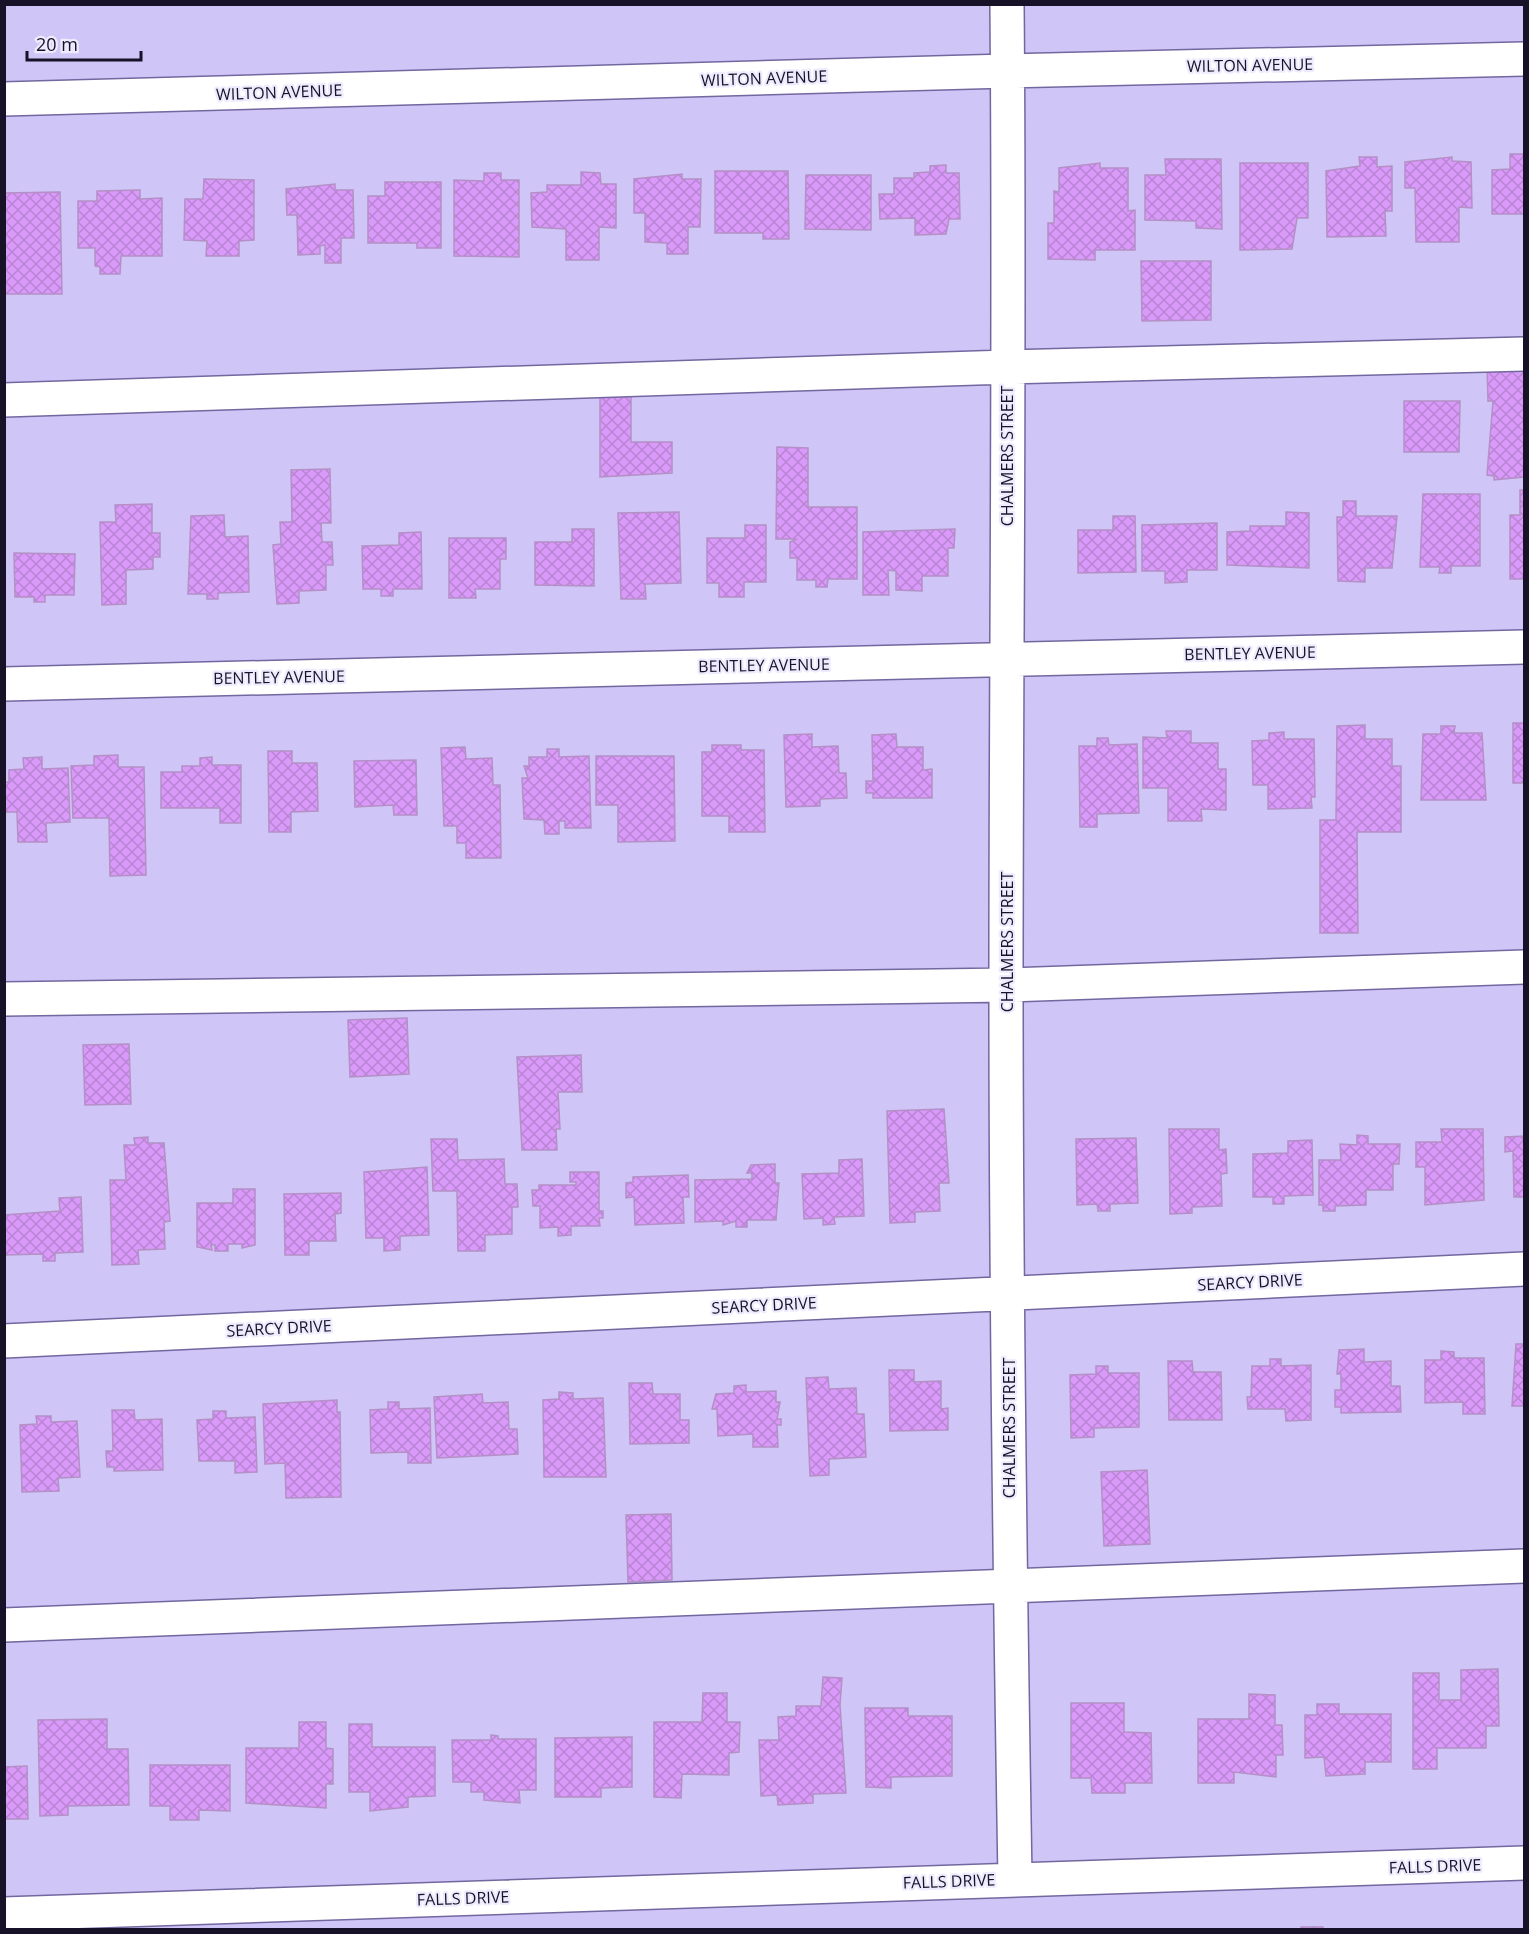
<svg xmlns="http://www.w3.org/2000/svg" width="1529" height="1934" viewBox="0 0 1529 1934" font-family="'Open Sans',sans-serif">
<defs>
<pattern id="building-cross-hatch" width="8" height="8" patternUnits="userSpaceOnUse" patternTransform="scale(1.5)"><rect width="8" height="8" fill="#d99af9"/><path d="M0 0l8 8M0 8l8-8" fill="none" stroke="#ba84d5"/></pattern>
</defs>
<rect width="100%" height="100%" fill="#cfc5f7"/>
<path fill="url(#building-cross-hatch)" stroke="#b490c6" stroke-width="1.5" d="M1510,154H1524V214H1492V170L1510,169Z
M1359,157H1377V167L1392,166V211H1385L1386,236L1327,237L1326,171L1360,166Z
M1452,157V161L1471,162L1472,208L1459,207V242H1416L1415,188H1405V162Z
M1165,159H1221L1222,229L1196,228V221L1145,220V175H1166Z
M1100,163V168H1128V211L1135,210V250H1095V260L1048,259V223H1054V191L1059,192V168Z
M1240,163H1308V218H1297L1292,249L1240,250Z
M946,165V173H959L960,219H949L946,234L915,235V218L880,219L879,194H894V178H914V173L930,172V166Z
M715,171H788L789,239H763V233H715Z
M581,172L600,173L601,184H616V228L599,227V260H566V229L532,227L531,193L547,192V185H581Z
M484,173H501V180H519V257L454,256V180L484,181Z
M682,174V179H701L700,227H688V254H667V243L645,242V213H634V179Z
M806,175H871V230L805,229Z
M204,179L254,180V240L239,241V256H206L207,241L184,240L185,199H203Z
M385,182H441V248H417V243H368V196H385Z
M335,184V190H353L354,238H341V263H325V245L320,246V254L298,255L297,215H287L286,189Z
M140,190V199L162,198V256H121L120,274H100V267L95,266V248H78V201H97V191Z
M60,192L62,294H4V193Z
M1141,261H1211V320L1142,321Z
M1524,365V477L1494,480V476L1487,475L1493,401H1488L1487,366Z
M631,392V442H672V473L600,477V393Z
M1404,401H1460L1459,452H1404Z
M777,447L808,448V507H857V579H828L827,587H816V580H797V558H790V542L797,539H776Z
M330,469L331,523H321L322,542H332L333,565H326V590L299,591V603L277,604L273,545L281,544L280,522H292L291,470Z
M1520,490H1524V579H1510V515H1520Z
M1423,494H1480V566H1451V573H1439L1440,567H1420Z
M1343,501H1356V516H1397L1392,568H1365V582L1338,581L1337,517H1343Z
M152,504V533H160V557H153V569L126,570V604L102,605L100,522H116L115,505Z
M679,512L681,583L645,584L646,599H621L618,513Z
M1286,512L1309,513V568L1227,565V532L1250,531V526H1286Z
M224,515L225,537L248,536L249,592L218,593V599H207V594H188L191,516Z
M1113,516H1135L1136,572L1078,573V530H1113Z
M1217,523V570H1187V582L1165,583V571H1142V525Z
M745,525H766V582H744V597H719V583H707V538H745Z
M572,529H594V586L535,585V542H572Z
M955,529L954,548H948V576H922V591L896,590V571L888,570L889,595H863V532Z
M421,532L422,589H393V596H381V589H363L362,546L399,545V533Z
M449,538H506V559H500V589H475L476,598H449Z
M14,553L75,554L74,595H45V602H34V597H15Z
M1513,723H1524V783H1513Z
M1365,725V739H1392V766H1401V832H1357L1358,933H1320V820H1336L1337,726Z
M1441,726H1455L1454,733H1482L1486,800H1421L1423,734H1441Z
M1166,731H1191V743H1218V769H1226V810L1201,809L1202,821H1168V788H1143V737L1167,738Z
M1284,732V739H1314L1315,797H1311L1312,808L1268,809V785H1253L1252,741L1269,740V733Z
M812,734V747L838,746L839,773H846L847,798L820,799V806L786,807L784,735Z
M896,734L897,747H923V770L932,769V798H873V793H866V781H873L872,735Z
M1097,738H1108L1109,745L1137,744L1139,813L1097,814V827H1080L1079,746H1097Z
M712,745H741V750H764L765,832H729V816H702V752H712Z
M465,747L466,759L492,758L493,785H500L501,858H466V843H457V826H444L441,748Z
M547,749H559V757L589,756L591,828H565V821H559V834H545L544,820L524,819L522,778H528L524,766H529V757H547Z
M268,751H292V763H317L318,811L291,812V832H269Z
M118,755V767H144L146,875L110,876L109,818H73L71,766L94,765V756Z
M596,756H674L675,841L618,842V805H596Z
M42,757V769L68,768L70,822L46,823L47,842H18L17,812H4V782H9V770L24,769L23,758Z
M212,757V765H241V823H220V808H161V772H182V766H200V758Z
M416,760L417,815H394L393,805L355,807L354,761Z
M407,1018L409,1074L350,1077L348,1020Z
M129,1044L131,1104L85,1105L83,1045Z
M581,1055L582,1092H558L560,1129H556L557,1150H522L517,1057Z
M944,1109L949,1183H939L940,1211L915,1212V1222L890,1223L887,1111Z
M1169,1129H1219V1150L1226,1149L1227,1173L1221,1174L1222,1206L1192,1207V1213L1170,1214Z
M1441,1129H1483L1484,1200L1425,1205V1167H1416V1142H1442Z
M1357,1135L1368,1136V1144H1400L1399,1164H1393V1190H1366V1205L1335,1206V1211H1323V1205H1319V1160H1341L1340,1144L1357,1145Z
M1524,1136V1197H1514L1513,1151L1505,1152V1137Z
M148,1137V1143H164L170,1221L164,1222L165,1249L138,1250L139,1264L112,1265L110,1180H126L124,1145H135L134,1138Z
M1136,1138L1138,1203L1110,1204V1211H1098L1097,1204L1077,1205L1076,1139Z
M431,1139H457L458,1160L504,1159L505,1184H517L518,1207H512V1234L485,1235V1251H458L457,1191H433Z
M1312,1140L1313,1195L1284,1196V1204H1273V1197H1253V1154L1288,1153V1141Z
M862,1159L864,1216L834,1217L835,1224L823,1225V1218L804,1219L802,1174L839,1173V1160Z
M775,1164V1183H779L776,1220H747V1227H736V1221L723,1225V1221L695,1222V1180L752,1179V1173H747L751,1165Z
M427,1167L429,1235L400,1236V1250L384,1251V1238H366L364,1172Z
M570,1172H599V1211H603V1218H599L600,1226H571V1235L558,1236V1227L540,1228V1206H533L532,1190H539V1185H576V1182H570Z
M688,1175L689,1197H683L684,1223L635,1225L634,1197L626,1198V1183L633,1182V1177Z
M233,1189H255V1245L242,1248V1244H228V1251H215V1245H211L212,1250L197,1247V1203H233Z
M341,1193V1213L335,1214L336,1241H309V1255H285L284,1194Z
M81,1197L83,1252L55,1253V1261H43V1254L4,1255V1215L60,1211L59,1198Z
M1516,1344H1524V1406H1512Z
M1364,1349V1362L1391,1361V1386H1400L1401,1412L1341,1413V1407H1335V1390H1341V1374H1337L1339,1350Z
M1441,1351L1454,1352V1358H1484L1485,1414H1463V1402L1425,1403V1360H1441Z
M1270,1359H1281V1366L1311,1365V1420L1286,1421L1285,1409H1248L1247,1397H1251L1252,1366H1270Z
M1168,1361H1192L1193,1372H1221L1222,1420H1169Z
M1096,1366H1108V1373H1139V1427L1094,1428V1437L1071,1438L1070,1375L1096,1374Z
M889,1370H914V1382L941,1381V1409L948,1408V1430L890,1431Z
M828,1377L829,1389L856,1388L857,1414H864L866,1457L829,1459V1475L810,1476L806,1378Z
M629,1383H652L653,1394H680V1420H689V1443L630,1444Z
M746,1385V1392L776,1391V1402H780L777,1419H781V1425H777L778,1447H753V1434L718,1436L717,1409H712L716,1394L734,1393V1386Z
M559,1392L573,1393V1399L603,1398L606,1477H544L543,1400L559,1399Z
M482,1394L483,1403L508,1402L509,1429H517L518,1454L437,1458L434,1397Z
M337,1400V1412H340L341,1497L286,1498L285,1463L265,1464L263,1404Z
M388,1402H399V1409L430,1408L431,1463H408V1452L371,1453L370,1410L388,1409Z
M112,1410H134L135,1420L162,1419L163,1470L114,1471V1467H107L106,1451H113Z
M213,1411H226V1418L255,1417L257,1472L235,1473V1461H199L197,1420L213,1419Z
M36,1416H51V1422L77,1421L80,1477L58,1478L59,1491L22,1492L20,1425L37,1424Z
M1147,1470L1150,1544L1104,1546L1101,1472Z
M671,1514L672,1580L628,1582L626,1515Z
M1498,1669L1499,1726H1486V1748H1437V1769H1413V1673H1439V1700H1461V1670Z
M823,1677L842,1678L840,1705L846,1793L813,1794V1803L778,1805L777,1795L761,1796L759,1740H779L778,1717L796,1716V1706H821Z
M703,1693H727V1722H740L739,1752L729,1753V1775L682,1774L681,1798L654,1797V1722H702Z
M1249,1694L1275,1695V1725H1282L1283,1755H1276V1777L1234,1772V1783H1198V1719H1249Z
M1071,1703H1124V1732L1151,1733L1152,1783H1125V1793H1092L1091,1778H1071Z
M1317,1704H1339V1714H1391V1762H1365V1774L1326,1776L1324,1757L1305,1758V1715H1317Z
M865,1708H908V1716H952V1776L891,1777V1788L866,1787Z
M107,1719V1749H128L129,1805L68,1806V1815L40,1816L38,1720Z
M299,1722H326V1748L333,1749V1784H326V1808L246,1803V1748H299Z
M349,1724H372V1747H435V1796L408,1797V1807L370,1811V1792H349Z
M491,1735L498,1736V1739H536V1790H519L520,1803L484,1800V1792H471V1782H453L452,1740H491Z
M632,1737V1787L601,1788V1797H555V1738Z
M150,1765H230V1811L199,1810V1820H170V1806H150Z
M27,1766L28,1819H4V1767Z
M1301,1927H1323V1930H1301Z"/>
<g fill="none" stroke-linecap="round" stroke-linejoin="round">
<defs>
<path id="minor" d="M1007,4C1010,331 1006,658 1006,984C1006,1282 1010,1581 1015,1879
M4,99L1007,71L1524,59
M4,400L1007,367L1524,354
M4,684L1524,647
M4,999L1006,985L1524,967
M4,1341L1524,1269
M4,1625L1524,1566
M4,1914L1524,1863"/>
</defs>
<use href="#minor" stroke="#73679f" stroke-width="36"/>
<use href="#minor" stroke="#fff" stroke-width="33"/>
</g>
<g text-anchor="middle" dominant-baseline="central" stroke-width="4.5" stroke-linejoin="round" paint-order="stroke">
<g font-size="16" fill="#181228" stroke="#eeebfe">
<text transform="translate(1250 65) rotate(-1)">WILTON AVENUE</text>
<text transform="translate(764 78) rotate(-2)">WILTON AVENUE</text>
<text transform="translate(279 92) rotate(-2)">WILTON AVENUE</text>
<text transform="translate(1007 456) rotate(-90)">CHALMERS STREET</text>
<text transform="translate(1250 653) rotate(-1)">BENTLEY AVENUE</text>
<text transform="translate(764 665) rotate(-1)">BENTLEY AVENUE</text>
<text transform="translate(279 677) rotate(-1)">BENTLEY AVENUE</text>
<text transform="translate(1007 942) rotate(-90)">CHALMERS STREET</text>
<text transform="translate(1250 1282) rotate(-3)">SEARCY DRIVE</text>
<text transform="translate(764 1305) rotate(-3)">SEARCY DRIVE</text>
<text transform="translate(279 1328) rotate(-3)">SEARCY DRIVE</text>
<text transform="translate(1009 1428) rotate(-90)">CHALMERS STREET</text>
<text transform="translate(1435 1866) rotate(-2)">FALLS DRIVE</text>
<text transform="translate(949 1881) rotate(-2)">FALLS DRIVE</text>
<text transform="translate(463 1898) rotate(-2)">FALLS DRIVE</text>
</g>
</g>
<rect width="1529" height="1934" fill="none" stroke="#181228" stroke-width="12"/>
<path d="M27 51v9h114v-9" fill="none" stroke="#181228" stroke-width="3"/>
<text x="36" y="51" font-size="18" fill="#181228" stroke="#eeebfe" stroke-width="4.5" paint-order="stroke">20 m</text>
</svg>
